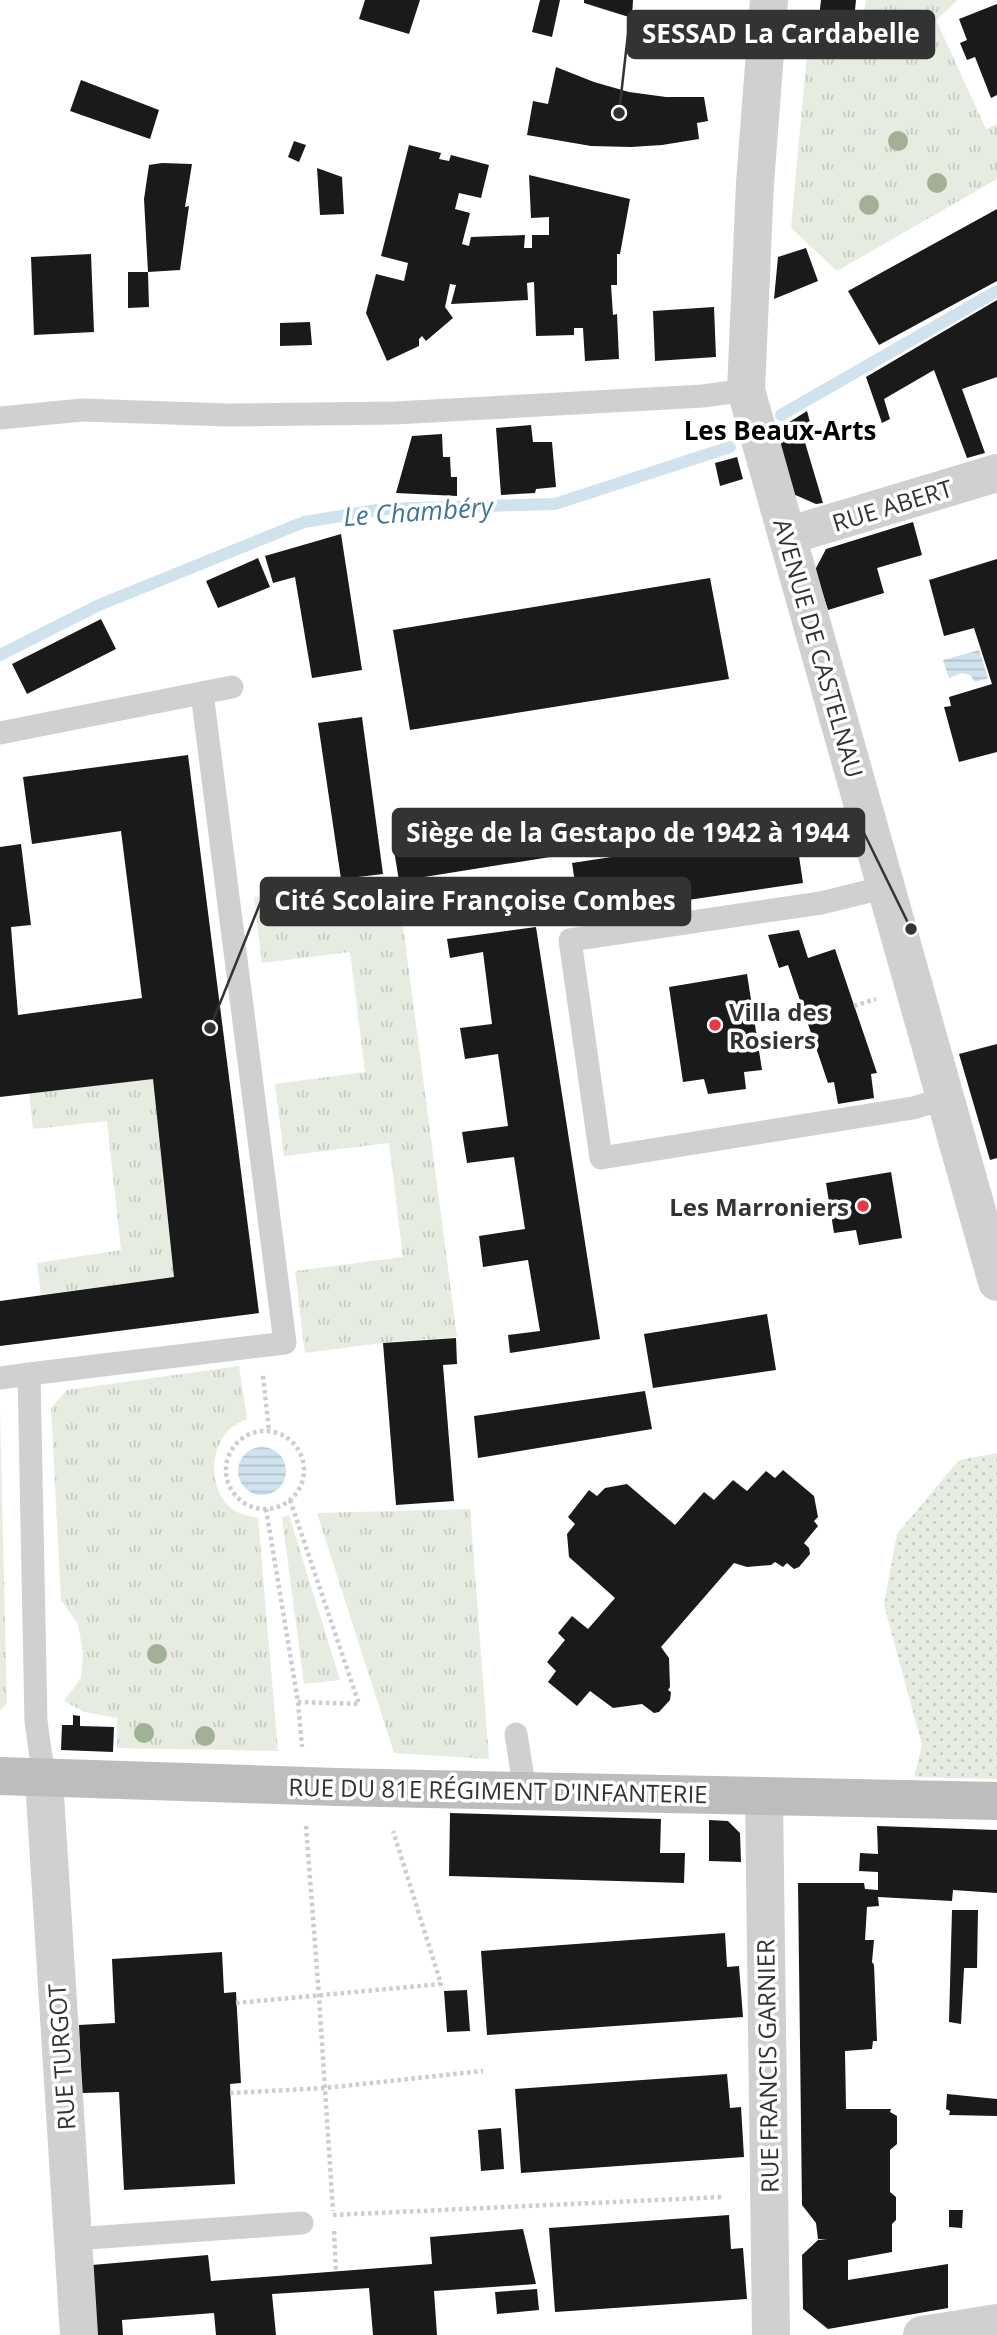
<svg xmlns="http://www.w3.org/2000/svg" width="997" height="2335" viewBox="0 0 997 2335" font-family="'Open Sans',sans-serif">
<defs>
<pattern id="grass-tufts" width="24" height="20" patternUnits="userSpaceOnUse" patternTransform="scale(1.75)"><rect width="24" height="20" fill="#e6ecdf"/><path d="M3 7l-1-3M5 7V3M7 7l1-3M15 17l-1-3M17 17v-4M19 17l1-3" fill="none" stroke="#c6cbc0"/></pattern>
<pattern id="park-dots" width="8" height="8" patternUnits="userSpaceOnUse" patternTransform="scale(1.75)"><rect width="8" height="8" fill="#e6ecdf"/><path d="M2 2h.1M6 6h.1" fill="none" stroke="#c6cbc0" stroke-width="1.8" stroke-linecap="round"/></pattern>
<pattern id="water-rules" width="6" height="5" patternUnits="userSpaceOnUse" patternTransform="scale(1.75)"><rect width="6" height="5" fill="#cfe2ee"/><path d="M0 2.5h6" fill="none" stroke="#b2c2cd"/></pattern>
</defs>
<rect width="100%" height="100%" fill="#fff"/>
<path fill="url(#grass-tufts)" d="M866,0H958L936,20L986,129L997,124V179L837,271L791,228L809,32H861Z
M397,880L457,1337L389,1342L305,1353L295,1271L403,1257L389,1143L284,1156L275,1084L365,1072L350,952L262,963L254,897Z
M153,1079L174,1277L41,1295L37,1263L121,1250L107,1121L33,1129L29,1093Z
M239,1366L247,1419C242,1421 236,1424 232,1427C208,1447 208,1490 232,1509C239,1514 249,1516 258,1518L278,1751L117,1748V1718L84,1712L64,1701L81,1678L83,1653L78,1624L61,1600L51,1408L67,1390Z
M0,1412L7,1703L0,1710Z
M470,1509L489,1759L394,1753L317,1513Z
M289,1515L340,1680L304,1684L282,1517Z"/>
<path fill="url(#park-dots)" d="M997,1453V1779L914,1777L922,1745L884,1605L897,1534L959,1460Z"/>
<path fill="url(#water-rules)" d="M979,650L988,678L975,682L970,675L962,673L949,678L943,660Z
M238 1471a24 24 0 1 1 48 0a24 24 0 1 1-48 0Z"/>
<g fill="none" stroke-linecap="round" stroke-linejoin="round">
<path stroke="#cfe2ee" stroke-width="12" d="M781,415L997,291
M0,655L99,605L304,522L383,509L555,504L730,447"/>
</g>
<path fill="#1a1a1a" d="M365,0H420L409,34L359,19Z
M540,0H560L552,37L532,32Z
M584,0H633L632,18L584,3Z
M821,0H856L854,20L819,17Z
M997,4V95L991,98L975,57L967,60L960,43L967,40L959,19Z
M556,67L594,82L629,92L666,97H704L708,121L697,123L699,139L662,145L631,147L591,146L527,135L533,101L548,104Z
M81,80L159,110L150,139L70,111Z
M294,141L306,145L299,162L288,157Z
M409,145L441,153L439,159L449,161L451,155L489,165L481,198L459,193L455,209L470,213L462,244L469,246L471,237L525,235L524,248H532V235H549V217L531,218L529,175L630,199L620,254H617V285H611L613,315L617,314L619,359L585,361L583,328H574V335L536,336L534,282L527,283L528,300L451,304L456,285L450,284L445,307L453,318L426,341L422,336L419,339V346L387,361L366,313L376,274L404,281L408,263L381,256Z
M162,163L192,164L185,207L189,206L180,270L148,272L144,199L149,165Z
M317,168L342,177L344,214L320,215Z
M997,209V281L879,345L848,291Z
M806,248L818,281L774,299L778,257Z
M91,254L94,332L34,335L31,257Z
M128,272H148L149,307L128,308Z
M997,300V377L962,389L985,453L967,458L934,370L884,399L890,419L882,423L866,377Z
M714,307L716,357L655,361L653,311Z
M310,322L312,345L280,346V323Z
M807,411L811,426L801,429L823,503L816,504L793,494L775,431Z
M531,425L533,442H552L556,487L536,489L535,493L501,495L496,428Z
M442,434L443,457H450L451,477H457V496L396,493L412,436Z
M737,457L743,479L720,486L715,463Z
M913,522L922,555L877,568L884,593L828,610L815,570L826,549Z
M341,534L362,670L312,678L295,577L273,583L265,556Z
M258,558L270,587L218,608L206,581Z
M997,559V752L959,762L944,707L951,706L949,697L992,684L974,628L944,636L929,580Z
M710,578L729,679L410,730L393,630Z
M101,619L116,649L27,694L12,664Z
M362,717L383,874L341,879L318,723Z
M188,755L259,1313L0,1346V1301L174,1277L153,1079L0,1097V847L21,844L31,925L11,927L18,1015L142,998L121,831L32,844L23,777Z
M564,818L569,854L399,881L393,844Z
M795,829L803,883L580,916L572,863Z
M536,927L600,1339L510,1353L508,1335L540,1331L528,1260L483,1267L479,1236L525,1229L514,1157L467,1163L462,1132L508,1126L498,1054L465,1059L460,1028L492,1024L483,952L450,958L447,939Z
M799,930L808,958L835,949L877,1073L871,1074L874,1098L838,1104L834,1082L828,1083L788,965L779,968L768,935Z
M747,974L762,1070L744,1072L746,1089L708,1094L704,1079L683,1082L669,987Z
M997,1044V1158L990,1160L959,1054Z
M891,1172L902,1238L859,1245L856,1230L834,1233L826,1183Z
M767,1314L776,1370L653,1388L644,1334Z
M456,1338L457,1364L443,1365L454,1501L396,1505L383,1343Z
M645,1391L652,1429L478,1458L474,1416Z
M783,1470L814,1496L818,1517L814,1521L818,1526L804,1543L809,1548L810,1554L799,1567L794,1569L787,1563L783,1567L775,1562L771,1565L747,1567L734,1563L661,1647L669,1658L670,1687L668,1690L671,1692L670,1700L659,1712L654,1713L642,1704L613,1708L590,1691L577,1706L548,1682L556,1671L547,1662L565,1640L558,1633L572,1616L588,1629L615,1598L569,1557L567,1534L575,1524L568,1517L589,1490L597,1496L605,1488L627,1484L675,1525L704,1492L714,1500L733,1480L747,1491L766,1471L775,1478Z
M73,1715L80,1716V1726L114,1727L113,1752L61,1750L62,1725H73Z
M450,1813L661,1819L660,1853H685L684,1883L449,1876Z
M709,1820L728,1821L740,1833L741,1862L709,1861Z
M877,1826L997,1830V1893L953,1890L952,1901L878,1897L879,1906L867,1907L865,1940H874L872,1962L874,1965L877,2041H873L872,2049L845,2051L846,2109H891L890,2112L897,2116V2144L890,2150V2192L896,2197V2220L892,2224V2252L848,2260V2280L948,2264V2308L828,2329L803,2309L802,2255L818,2240H827L818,2239L816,2223L802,2205L798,1883H864L865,1889L878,1890V1872L859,1871L860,1853L878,1854Z
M952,1910H978L977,1968H964L961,2024L949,2022Z
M725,1933L727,1967L739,1966L743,2017L487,2035L481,1951Z
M222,1952L224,1993L236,1992L241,2083L230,2084L235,2184L124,2190L119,2092L82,2093L79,2025L115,2023L112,1959Z
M467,1990L470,2031L447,2032L444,1991Z
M727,2074L730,2108L741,2107L744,2157L521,2173L515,2089Z
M947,2094L997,2099V2116L949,2115L950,2111L946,2109Z
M501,2128L504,2169L481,2171L478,2130Z
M949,2210H963L962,2228L949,2227Z
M729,2215L731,2249L743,2248L747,2299L555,2312L549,2228Z
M523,2229L536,2284L434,2291L437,2335H373L369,2288L272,2294L276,2335H216L214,2313L122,2320L123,2335H96L92,2265L208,2255L211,2281L432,2264L430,2237Z
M537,2289L539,2310L497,2314L495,2292Z"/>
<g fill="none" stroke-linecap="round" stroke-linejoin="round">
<path stroke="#cdcdcd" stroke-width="4.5" stroke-dasharray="3.5 3.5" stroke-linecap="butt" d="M854,1006L876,999
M263,1376L269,1431
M226 1470a39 39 0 1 1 78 0a39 39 0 1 1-78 0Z
M290,1500L359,1704L298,1702
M266,1509L298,1702L302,1747
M306,1826L319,1997L333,2211
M236,2003L441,1984L393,1831
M230,2093L325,2088L483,2071
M333,2215L722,2197
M334,2231L336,2272"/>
<path stroke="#d0d0d0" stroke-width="23" d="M0,418L82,410L228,415L395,413L703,396L746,390
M0,733L232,687
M886,887L821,903L570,940L601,1158L913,1108L946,1098
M29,1374L285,1343L202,693
M0,1378L29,1374L36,1721L44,1779
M516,1734L525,1791
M73,2239L302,2223"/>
<path stroke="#d0d0d0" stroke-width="38" d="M769,0L755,183L746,390L997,1282
M787,536L997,473
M44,1779L79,2335
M764,1796L771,2335
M922,2335L997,2323"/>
<path stroke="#bdbdbd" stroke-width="38" d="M0,1776L336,1787L997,1801"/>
</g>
<g fill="#a2b095">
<circle cx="898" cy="141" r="10"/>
<circle cx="937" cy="183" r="10"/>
<circle cx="869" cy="205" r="10"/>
<circle cx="157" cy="1654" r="10"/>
<circle cx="144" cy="1733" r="10"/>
<circle cx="205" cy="1736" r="10"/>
</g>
<g fill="#e63946" stroke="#fff" stroke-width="2.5">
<circle cx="715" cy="1025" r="7"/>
<circle cx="863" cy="1206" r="7"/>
</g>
<g text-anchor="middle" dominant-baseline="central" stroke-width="7" stroke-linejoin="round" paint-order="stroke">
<g font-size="24" fill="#333" stroke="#fff">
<text transform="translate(892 505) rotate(-17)">RUE ABERT</text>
<text transform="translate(819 648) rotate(74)">AVENUE DE CASTELNAU</text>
<text transform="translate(498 1790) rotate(1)">RUE DU 81E RÉGIMENT D'INFANTERIE</text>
<text transform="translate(61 2057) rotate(-94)">RUE TURGOT</text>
<text transform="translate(767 2066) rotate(-91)">RUE FRANCIS GARNIER</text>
</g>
<g font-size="24" font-weight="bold" fill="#333" stroke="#fff" text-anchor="start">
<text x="729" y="1011">Villa des<tspan x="729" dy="28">Rosiers</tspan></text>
<text x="849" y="1206" text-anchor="end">Les Marroniers</text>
</g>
<g font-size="26" font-weight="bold" fill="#000" stroke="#fff">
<text x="780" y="430">Les Beaux-Arts</text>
</g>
<g font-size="26" font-style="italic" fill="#3f7597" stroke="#fff">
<text transform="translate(418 511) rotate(-4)">Le Chambéry</text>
</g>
</g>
<path fill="none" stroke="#333" stroke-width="2.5" d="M619 113L628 34M911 929L864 833M210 1028L261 901"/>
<g fill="#333" stroke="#fff" stroke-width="2.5">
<circle cx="619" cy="113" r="7"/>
<circle cx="911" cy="929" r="7"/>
<circle cx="210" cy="1028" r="7"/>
</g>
<g fill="#333" stroke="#333" stroke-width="2.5">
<rect x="628" y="11" width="306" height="47" rx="7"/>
<rect x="393" y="809" width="471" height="47" rx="7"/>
<rect x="261" y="878" width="429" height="47" rx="7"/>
</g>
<g font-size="26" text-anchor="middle" font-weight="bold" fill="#fff">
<text x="781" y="43">SESSAD La Cardabelle</text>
<text x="628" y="842">Siège de la Gestapo de 1942 à 1944</text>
<text x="475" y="910">Cité Scolaire Françoise Combes</text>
</g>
</svg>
